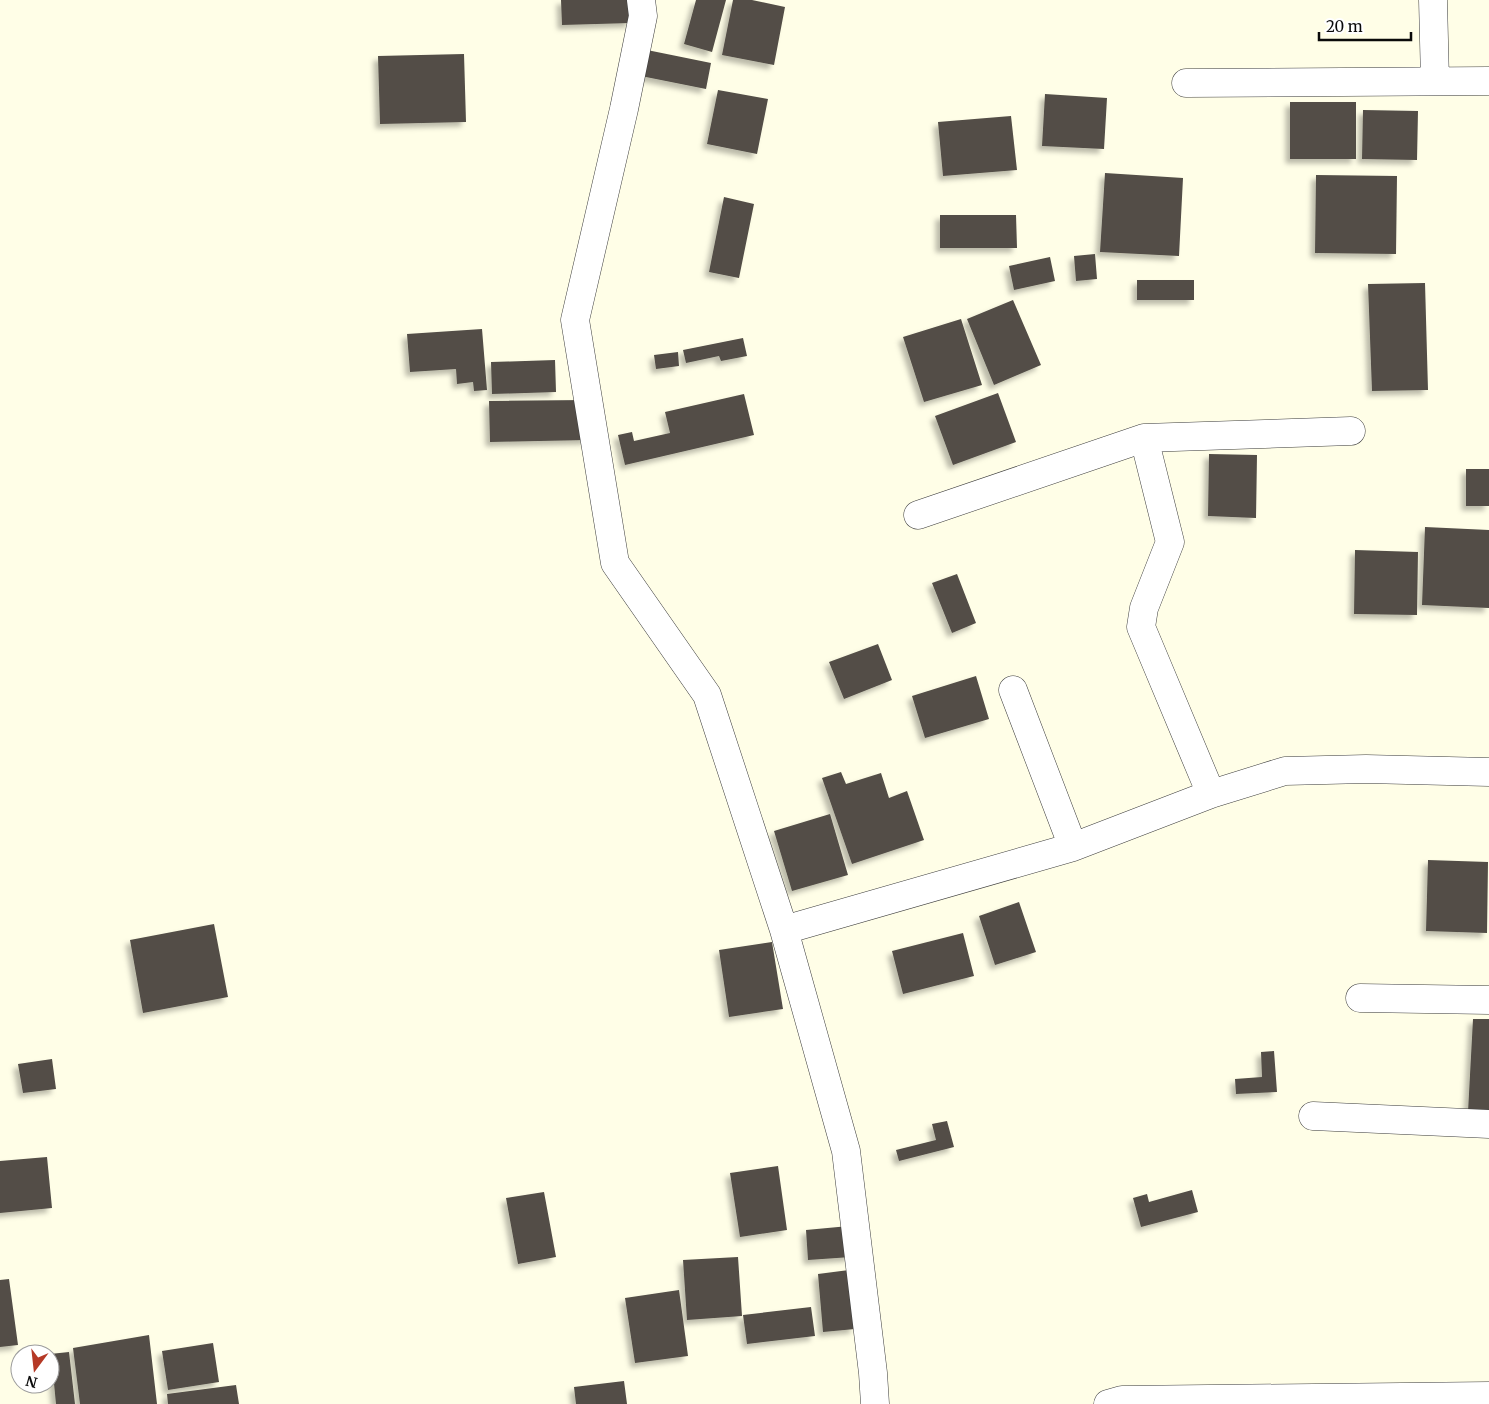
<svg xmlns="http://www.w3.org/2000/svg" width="1489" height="1404" viewBox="0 0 1489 1404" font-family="Merriweather,serif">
<defs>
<filter id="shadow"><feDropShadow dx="-4.5" dy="4.5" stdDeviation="2.5" flood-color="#0004"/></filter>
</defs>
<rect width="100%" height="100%" fill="#fffee7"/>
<path fill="#524d46" filter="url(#shadow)" d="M561,0H630L631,23L562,25Z
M696,0H726L712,52L684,44Z
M733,0H752L785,7L774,65L722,55Z
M647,50L711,63L706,89L641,76Z
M464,54L466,122L380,124L378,56Z
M718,90L768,99L757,154L707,144Z
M1045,94L1107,98L1104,149L1042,146Z
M1290,102H1356V159H1290Z
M1363,110L1418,111L1417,160L1362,159Z
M1011,116L1017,170L943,176L938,122Z
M1105,173L1183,178L1179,256L1100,252Z
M1316,175L1397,176L1396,254L1315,253Z
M724,197L754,204L739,278L709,272Z
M940,215H1016L1017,248H940Z
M1095,254L1097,279L1076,281L1074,256Z
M1050,257L1055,281L1014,290L1009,266Z
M1137,280H1194V300H1137Z
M1425,283L1428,390L1372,391L1368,284Z
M1013,300L1041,365L994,385L967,319Z
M961,319L982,385L924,402L903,337Z
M482,329L487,390L474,391L473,382L457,384L456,369L410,372L407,334Z
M743,338L747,356L721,361L719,356L686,363L683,350Z
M678,352L679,366L656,369L654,355Z
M555,360L556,392L492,394L491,362Z
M998,393L1016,442L953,465L935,416Z
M744,394L754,435L625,465L618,435L632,432L634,441L670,433L665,412Z
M588,400V440L490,442L489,401Z
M1209,454L1257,455L1256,518L1208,516Z
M1466,469H1489V506H1466Z
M1425,527L1489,530V608L1422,605Z
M1355,550L1418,552L1417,615L1354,614Z
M957,574L976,623L952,633L932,583Z
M878,644L892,680L844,699L829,662Z
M976,676L989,719L925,738L912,696Z
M841,772L846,784L881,773L889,798L907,791L924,840L852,864L822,778Z
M830,814L848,875L792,891L774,831Z
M1428,860L1488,862L1487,933L1426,931Z
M1019,902L1036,952L995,965L979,916Z
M214,924L228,997L143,1013L130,940Z
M963,933L974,976L903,994L892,951Z
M772,942L783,1009L729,1017L719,950Z
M1473,1019H1489V1113L1468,1112Z
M1274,1051L1277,1092L1236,1094L1235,1079L1262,1077L1261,1052Z
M52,1059L56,1089L23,1093L18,1064Z
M947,1121L954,1147L899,1161L896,1150L936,1140L932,1124Z
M47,1157L52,1208L0,1213V1161Z
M778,1166L787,1230L740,1237L730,1173Z
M1192,1190L1198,1212L1141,1227L1133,1198L1147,1194L1149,1202Z
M544,1192L556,1257L518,1264L506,1198Z
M849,1226L851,1257L808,1260L806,1230Z
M738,1257L742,1316L687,1320L683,1260Z
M849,1270L855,1329L823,1332L818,1274Z
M9,1279L18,1345L0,1347V1280Z
M679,1290L688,1356L635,1363L625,1298Z
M811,1307L815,1336L747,1344L743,1315Z
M149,1335L157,1404H80L73,1348Z
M213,1343L219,1382L168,1390L162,1351Z
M69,1352L75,1404H56L53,1373L50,1374V1354Z
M624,1381L627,1404H576L574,1387Z
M236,1385L239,1404H168L167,1394Z"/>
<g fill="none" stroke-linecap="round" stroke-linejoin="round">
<defs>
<path id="minor" d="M641,0L643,16L624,109L575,320L615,563L707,695L784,930L846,1151L873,1373L875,1404
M1433,0L1435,81
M1186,83L1489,81
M1144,438L1170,542L1144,608L1141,627L1211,794
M918,515L1144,438L1351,431
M1013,690L1073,847
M784,930L1073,847L1211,794L1285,771L1366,769L1489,772
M1360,998L1489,1000
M1313,1116L1489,1124
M1108,1404L1122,1400L1489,1396"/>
</defs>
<use href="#minor" stroke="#3d3d3d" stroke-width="29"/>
<use href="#minor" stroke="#fff" stroke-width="28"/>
</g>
<g transform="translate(35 1369) rotate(195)"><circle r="24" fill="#ffffff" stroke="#9d9d9d"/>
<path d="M0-4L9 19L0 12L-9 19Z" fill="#b53926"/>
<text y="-8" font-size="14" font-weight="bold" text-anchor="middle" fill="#0a0a0a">N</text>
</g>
<path d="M1319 32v8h92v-8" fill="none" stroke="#0a0a0a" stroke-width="2.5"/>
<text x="1326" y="32" font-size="15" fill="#0a0a0a" stroke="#ffffff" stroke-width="4" paint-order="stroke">20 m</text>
</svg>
